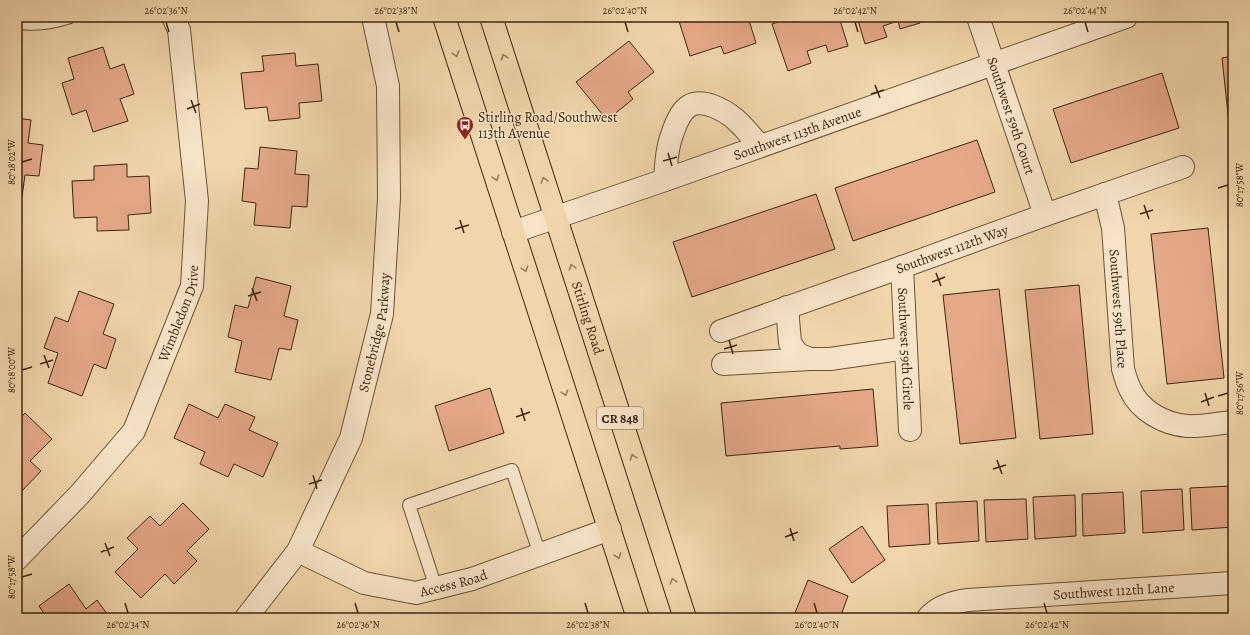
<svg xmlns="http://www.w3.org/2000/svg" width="1250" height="635" viewBox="0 0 1250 635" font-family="Alegreya,serif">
<rect width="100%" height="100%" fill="#f2d6ab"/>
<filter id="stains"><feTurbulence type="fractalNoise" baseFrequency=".005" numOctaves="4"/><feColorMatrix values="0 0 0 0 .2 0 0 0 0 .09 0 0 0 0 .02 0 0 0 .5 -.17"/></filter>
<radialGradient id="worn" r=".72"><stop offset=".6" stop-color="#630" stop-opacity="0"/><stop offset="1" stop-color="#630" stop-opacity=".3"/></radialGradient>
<path fill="#e5a988" stroke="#3f2611" d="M681,17H748L756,43L724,54L721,46L690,56L678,18Z
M793,17H839L848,46L828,52L826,45L807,51L811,63L788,71L772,24Z
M857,17H919L920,23L900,29L898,21L883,26L887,37L865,44Z
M629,41L654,72L628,92L633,99L607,120L576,82Z
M103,47L110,69L124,64L134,94L120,99L128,121L93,132L86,110L72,115L62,83L74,79L68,58Z
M295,53L296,66L318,64L322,101L299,103L300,118L269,121L267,107L245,109L241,73L264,71L262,56Z
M1233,56V161L1222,58Z
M1162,73L1179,128L1071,163L1053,109Z
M17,118L31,120L28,143L43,145L39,176L25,175L22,197H17Z
M977,140L995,192L853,241L835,188Z
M260,147L297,151L295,174L309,175L307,207L292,206L290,228L254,225L256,203L242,201L245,168L258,169Z
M127,164V177L149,176L151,213L128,215L129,230L97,231V217L74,218L72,181L94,180V166Z
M816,194L835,249L692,297L673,242Z
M1208,228L1224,378L1167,384L1151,234Z
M256,277L291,286L284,316L298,320L291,350L279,348L271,380L235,372L242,341L228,337L235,305L248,308Z
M1079,285L1093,434L1040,439L1025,290Z
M999,289L1016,438L960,444L943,295Z
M79,291L114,304L103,334L116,339L106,369L94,364L82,396L48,383L58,353L44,348L55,317L68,322Z
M490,388L504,433L449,451L435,406Z
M873,389L878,446L840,449V446L726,456L721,403Z
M189,404L218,418L225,404L255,417L249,430L278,443L263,477L234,464L228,477L200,464L205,452L174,438Z
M25,413L52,439L30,461L41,471L19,494L17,493V422Z
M1231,486L1233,527L1192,530L1190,488Z
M1182,489L1184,530L1143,533L1141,491Z
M1123,492L1125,533L1083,536L1082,494Z
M1075,495L1076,536L1035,539L1033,497Z
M1026,499L1028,539L986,542L984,500Z
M977,501L979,541L938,544L936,503Z
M183,503L209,529L187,551L197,561L174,584L165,574L141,598L115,572L138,549L127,538L150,516L160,526Z
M928,504L930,544L889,547L887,506Z
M862,526L885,560L852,583L829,549Z
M808,580L848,596L840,618H793Z
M69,584L86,609L97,600L110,618H47L39,606Z"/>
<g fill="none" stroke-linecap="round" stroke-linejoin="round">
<defs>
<path id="lane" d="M17,23C37,25 51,23 70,17
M436,588L409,505L512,470L540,555"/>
<g id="street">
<path id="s1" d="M978,17L1045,215"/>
<path d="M665,180C666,164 667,147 673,132C676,123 681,111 689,106C703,98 724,110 735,119C744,127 752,137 760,146"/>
<path id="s2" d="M1105,194L1113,228L1123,369C1125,376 1127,383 1130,389C1140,411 1164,424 1187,426C1201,427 1219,423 1233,422"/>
<path id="s3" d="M513,232L665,180L1126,17"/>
<path id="s4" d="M902,267L910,430"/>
<path d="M787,307L790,343L798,354L810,359H830L906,348"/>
<path id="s5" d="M721,331L902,267L1045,215L1183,167"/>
<path d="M723,364L810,359"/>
<path id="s6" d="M298,551L364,583L416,593L472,579L610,529"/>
<path id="s7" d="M17,559L80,494L134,431L192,286L197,201L179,30L173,17"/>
<path id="s8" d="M246,618L298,551L351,438L382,314L389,198L388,86L373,17"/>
<path id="s9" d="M928,618C938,606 953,602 968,600L1233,583"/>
</g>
<g id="primary">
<path d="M444,17L638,618"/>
<path id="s10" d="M491,17L685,618"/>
</g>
</defs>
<use href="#lane" stroke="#6c5238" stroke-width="14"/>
<use href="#street" stroke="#6c5238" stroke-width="24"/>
<use href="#primary" stroke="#3f2611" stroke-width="24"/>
<use href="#lane" stroke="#f7e4c8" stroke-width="12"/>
<use href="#street" stroke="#f7e4c8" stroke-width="22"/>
<use href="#primary" stroke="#f2d6ab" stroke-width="22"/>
</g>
<defs><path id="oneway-chevron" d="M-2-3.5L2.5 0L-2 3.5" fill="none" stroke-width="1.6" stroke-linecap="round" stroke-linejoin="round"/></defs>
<g stroke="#987e5e">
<use href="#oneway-chevron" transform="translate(456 54) rotate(72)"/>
<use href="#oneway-chevron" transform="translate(504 57) rotate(-108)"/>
<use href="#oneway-chevron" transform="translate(496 178) rotate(72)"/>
<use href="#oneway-chevron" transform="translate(544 180) rotate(-108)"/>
<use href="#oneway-chevron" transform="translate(572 267) rotate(-108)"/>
<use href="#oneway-chevron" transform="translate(525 269) rotate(72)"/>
<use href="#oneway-chevron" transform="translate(565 393) rotate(72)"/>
<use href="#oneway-chevron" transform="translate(633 457) rotate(-108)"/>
<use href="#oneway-chevron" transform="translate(618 556) rotate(72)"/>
<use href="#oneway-chevron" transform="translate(673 581) rotate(-108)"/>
</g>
<path fill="none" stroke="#3f2611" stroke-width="1.5" d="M166,22L169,32M396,22L399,32M625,22L628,32M855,22L858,32M1085,22L1088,32M875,85L880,98M871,94L884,90M191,100L196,113M187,109L200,104M668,153L672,166M663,161L677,157M22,162L32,159M1218,188L1228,185M1144,205L1149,219M1140,214L1153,210M460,220L464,233M455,229L469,225M936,273L941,286M932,282L945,277M252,288L257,301M248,296L261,292M729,340L733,354M724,349L737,345M44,355L49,368M40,364L53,360M22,370L32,367M1205,393L1209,406M1218,396L1228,393M1201,402L1214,397M521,408L525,421M516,417L530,412M997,460L1002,474M993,469L1006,465M313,475L317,489M309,484L322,480M790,528L794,541M785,537L798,532M105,543L110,556M101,552L114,547M22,577L32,574M125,603L128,613M355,603L358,613M585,603L588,613M814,603L817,613M1044,603L1047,613"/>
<defs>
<symbol id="bus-pin" viewBox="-11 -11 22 30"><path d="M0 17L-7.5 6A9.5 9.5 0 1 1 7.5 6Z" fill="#8f2418" stroke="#f7e4c8"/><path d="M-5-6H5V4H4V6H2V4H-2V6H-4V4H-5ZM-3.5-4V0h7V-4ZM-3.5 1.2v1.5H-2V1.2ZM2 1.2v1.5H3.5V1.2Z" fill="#fff"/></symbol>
</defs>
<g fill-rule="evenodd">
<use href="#bus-pin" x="455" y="115" width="20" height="27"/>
</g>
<g text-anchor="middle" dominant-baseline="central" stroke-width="3" stroke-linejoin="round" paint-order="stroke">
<rect fill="#f7e4c8" stroke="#765f48" stroke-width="1" x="597" y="407" width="46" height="22" rx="3"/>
<g font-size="13" font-weight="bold" fill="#3f2611">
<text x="620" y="418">CR 848</text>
</g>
<g font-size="14" fill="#3f2611" stroke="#f7e4c8">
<text stroke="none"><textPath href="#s1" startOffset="104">Southwest 59th Court</textPath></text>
<text stroke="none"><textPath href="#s3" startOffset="301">Southwest 113th Avenue</textPath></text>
<text stroke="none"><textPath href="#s5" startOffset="245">Southwest 112th Way</textPath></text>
<text stroke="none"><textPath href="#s2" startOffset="116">Southwest 59th Place</textPath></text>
<text stroke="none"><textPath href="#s7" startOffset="300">Wimbledon Drive</textPath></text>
<text stroke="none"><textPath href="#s10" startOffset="316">Stirling Road</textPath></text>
<text stroke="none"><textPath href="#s8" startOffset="318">Stonebridge Parkway</textPath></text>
<text stroke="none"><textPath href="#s4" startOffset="82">Southwest 59th Circle</textPath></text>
<text stroke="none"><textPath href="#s6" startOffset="165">Access Road</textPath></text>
<text stroke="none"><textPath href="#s9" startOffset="191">Southwest 112th Lane</textPath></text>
</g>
<g font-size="14" fill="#3f2611" stroke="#f7e4c8" text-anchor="start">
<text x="478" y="117">Stirling Road/Southwest<tspan x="478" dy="16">113th Avenue</tspan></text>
</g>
</g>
<rect width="1250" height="635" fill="none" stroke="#f2d6ab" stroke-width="44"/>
<rect x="22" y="22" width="1206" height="591" fill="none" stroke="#3f2611" stroke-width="1.5"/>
<g font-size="10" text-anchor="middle" fill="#3f2611">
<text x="166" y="14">26°02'36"N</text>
<text x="396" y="14">26°02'38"N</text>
<text x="625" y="14">26°02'40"N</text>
<text x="855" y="14">26°02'42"N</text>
<text x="1085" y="14">26°02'44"N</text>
<text transform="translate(11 162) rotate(-90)" y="4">80°18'02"W</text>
<text transform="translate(1239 185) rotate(-90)" y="4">80°17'58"W</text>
<text transform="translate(11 370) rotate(-90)" y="4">80°18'00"W</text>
<text transform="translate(1239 393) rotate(-90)" y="4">80°17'56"W</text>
<text transform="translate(11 577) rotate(-90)" y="4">80°17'58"W</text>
<text x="128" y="628">26°02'34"N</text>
<text x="358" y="628">26°02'36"N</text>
<text x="588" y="628">26°02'38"N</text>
<text x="817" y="628">26°02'40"N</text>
<text x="1047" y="628">26°02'42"N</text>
</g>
<rect width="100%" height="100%" filter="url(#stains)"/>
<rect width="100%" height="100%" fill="url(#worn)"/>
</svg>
